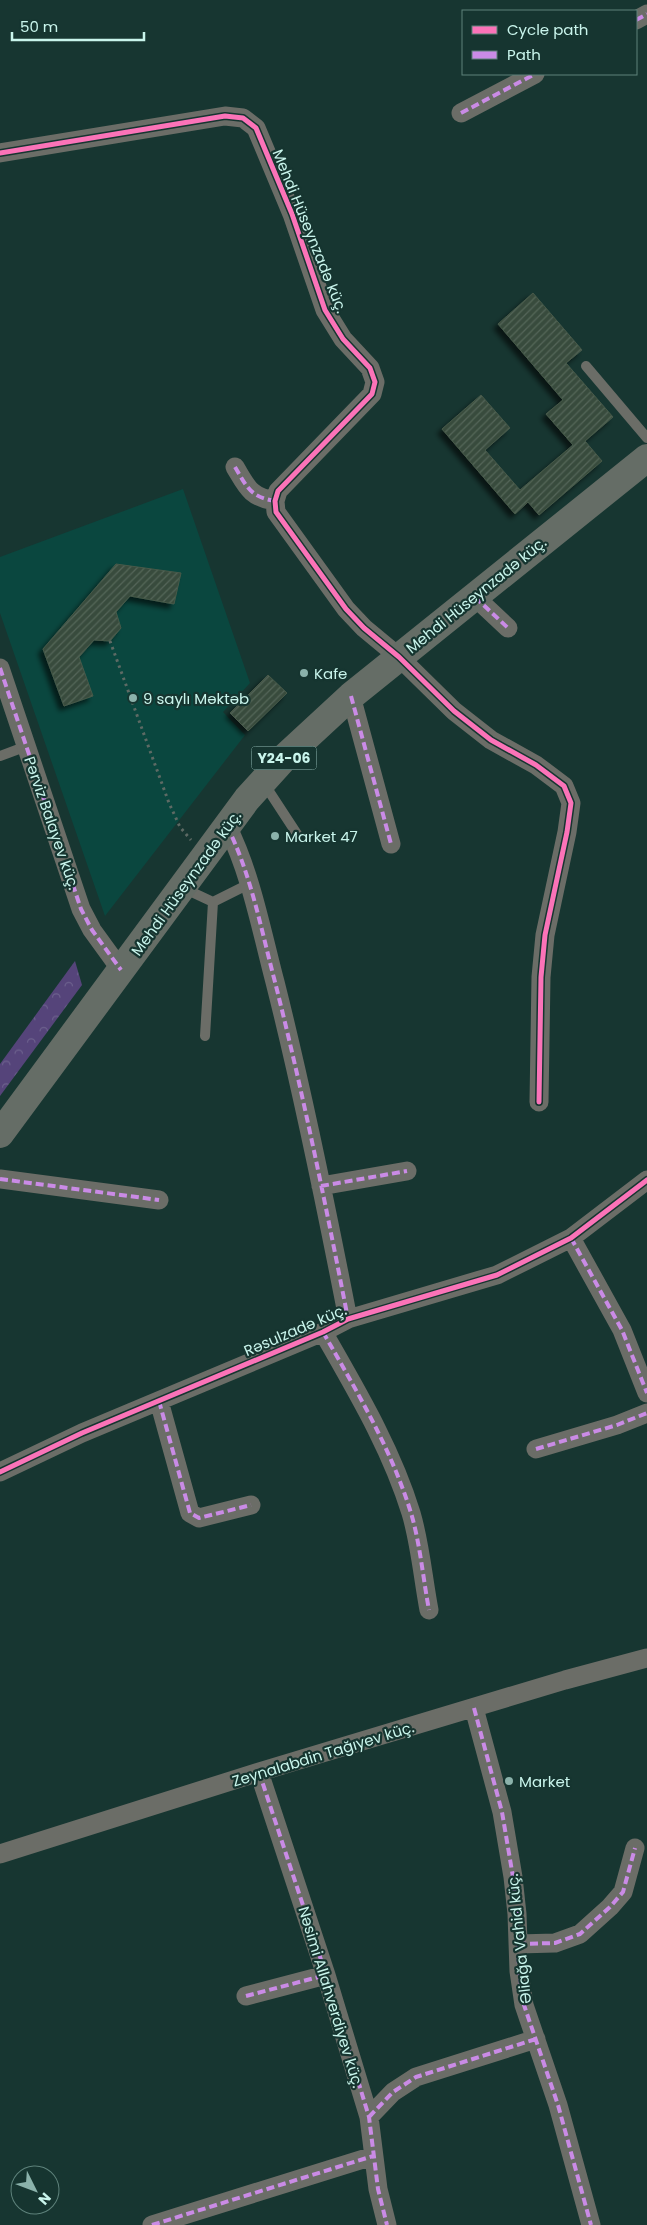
<svg xmlns="http://www.w3.org/2000/svg" width="647" height="2225" viewBox="0 0 647 2225" font-family="Poppins,sans-serif">
<defs>
<pattern id="forest-crowns" width="20" height="18" patternUnits="userSpaceOnUse" patternTransform="scale(1.25)"><rect width="20" height="18" fill="#55447a"/><path d="M2 6a3 3 0 1 1 6 0M12 15a3 3 0 1 1 6 0" fill="none" stroke="#6c608d"/></pattern>
<pattern id="building-hatch" width="6" height="6" patternUnits="userSpaceOnUse" patternTransform="scale(1.25)"><rect width="6" height="6" fill="#394c3d"/><path d="M-1 1l2-2M0 6l6-6M5 7l2-2" fill="none" stroke="#546659"/></pattern>
<filter id="shadow"><feDropShadow dx="-4.5" dy="4.5" stdDeviation="2.5" flood-color="#0009"/></filter>
</defs>
<rect width="100%" height="100%" fill="#173631"/>
<path fill="#0a473f" d="M183,489L250,683L223,712L245,735L105,916L0,613V557Z"/>
<path fill="url(#forest-crowns)" d="M75,961L82,985L0,1096V1064Z"/>
<path fill="url(#building-hatch)" stroke="#475949" filter="url(#shadow)" d="M533,293L582,350L566,363L613,417L585,441L602,461L539,515L528,502L515,514L442,429L481,395L510,428L485,450L520,490L573,445L546,414L563,400L498,324Z
M116,564L181,573L174,604L130,596L116,612L121,628L110,641L94,640L79,657L93,696L64,706L43,649Z
M268,675L287,693L248,731L230,713Z"/>
<g fill="none" stroke-linecap="round" stroke-linejoin="round">
<path stroke="#5d6a64" stroke-width="3" stroke-dasharray="2.5 4" stroke-linecap="butt" d="M110,641L169,803L180,827L191,840"/>
<path stroke="#6b6d67" stroke-width="10" d="M586,366L647,438
M0,756L27,746
M263,782L297,834
M183,888L213,902L249,884
M205,1036L213,902"/>
<path stroke="#6b6d67" stroke-width="19" d="M636,20L647,14
M461,113L535,74
M0,153L225,116L243,118L256,128L292,214L325,310L343,339L370,368L375,382L372,394L278,491L275,501L276,512L346,609L364,628L399,657L454,711L491,740L536,765L564,786L571,803L567,832L545,935L541,977L539,1102
M235,467C247,487 250,497 275,501
M475,597L508,628
M0,668L81,909L92,930L121,970
M351,696L391,844
M227,826C251,874 261,929 275,982C303,1093 326,1206 348,1319
M0,1179L159,1200
M321,1186L407,1171
M571,1238L622,1330L647,1393
M323,1332C356,1390 391,1448 411,1513C420,1543 423,1578 429,1610
M159,1401L190,1513L199,1518L251,1505
M536,1449L617,1425L647,1413
M0,1472L82,1433L323,1332L348,1319L497,1275L571,1238L647,1180
M474,1708L502,1812L513,1877L517,1914L519,1971L524,2005L558,2105L591,2225
M259,1772L326,1975L369,2117L378,2189L387,2225
M0,1854L259,1772L565,1680L647,1658
M518,1944L555,1943L580,1934L610,1907L623,1892L635,1848
M246,1996L326,1975
M369,2117L393,2092L416,2077L536,2039
M152,2225L373,2156"/>
<path stroke="#656d66" stroke-width="28" d="M0,1134L247,799L285,757L351,696L647,458"/>
<path stroke="#ca8be6" stroke-width="4" stroke-dasharray="8 4" stroke-linecap="butt" d="M636,20L647,14
M461,113L535,74
M235,467C247,487 250,497 275,501
M475,597L508,628
M0,668L81,909L92,930L121,970
M351,696L391,844
M227,826C251,874 261,929 275,982C303,1093 326,1206 348,1319
M0,1179L159,1200
M321,1186L407,1171
M571,1238L622,1330L647,1393
M323,1332C356,1390 391,1448 411,1513C420,1543 423,1578 429,1610
M159,1401L190,1513L199,1518L251,1505
M536,1449L617,1425L647,1413
M474,1708L502,1812L513,1877L517,1914L519,1971L524,2005L558,2105L591,2225
M259,1772L326,1975L369,2117L378,2189L387,2225
M518,1944L555,1943L580,1934L610,1907L623,1892L635,1848
M246,1996L326,1975
M369,2117L393,2092L416,2077L536,2039
M152,2225L373,2156"/>
<defs>
<path id="cycleway" d="M0,153L225,116L243,118L256,128L292,214L325,310L343,339L370,368L375,382L372,394L278,491L275,501L276,512L346,609L364,628L399,657L454,711L491,740L536,765L564,786L571,803L567,832L545,935L541,977L539,1102
M0,1472L82,1433L323,1332L348,1319L497,1275L571,1238L647,1180"/>
</defs>
<use href="#cycleway" stroke="#163530" stroke-width="8"/>
<use href="#cycleway" stroke="#fb73b8" stroke-width="5"/>
</g>
<g fill="#8bb2ab" stroke="#163530" stroke-width="2">
<circle cx="304" cy="673" r="5"/>
<circle cx="133" cy="698" r="5"/>
<circle cx="275" cy="836" r="5"/>
<circle cx="509" cy="1781" r="5"/>
</g>
<g text-anchor="middle" dominant-baseline="central" stroke-width="4.5" stroke-linejoin="round" paint-order="stroke">
<rect fill="#163530" stroke="#93bbb4" stroke-width="1" x="251.5" y="746.5" width="65" height="23" rx="4"/>
<g font-size="14" font-weight="bold" fill="#c9f5ec">
<text x="284" y="758">Y24-06</text>
</g>
<g font-size="15" fill="#c9f5ec" stroke="#163530">
<text transform="translate(310 231) rotate(68)">Mehdi Hüseynzadə küç.</text>
<text transform="translate(476 595) rotate(-39)">Mehdi Hüseynzadə küç.</text>
<text transform="translate(52 823) rotate(71)">Pərviz Balayev küç.</text>
<text transform="translate(186 883) rotate(-54)">Mehdi Hüseynzadə küç.</text>
<text transform="translate(295 1330) rotate(-23)">Rəsulzadə küç.</text>
<text transform="translate(323 1754) rotate(-17)">Zeynalabdin Tağıyev küç.</text>
<text transform="translate(519 1939) rotate(-96)">Əliağa Vahid küç.</text>
<text transform="translate(331 1997) rotate(73)">Nəsimi Allahverdiyev küç.</text>
</g>
<g font-size="15" fill="#c9f5ec" stroke="#163530" text-anchor="start">
<text x="314" y="673">Kafe</text>
<text x="143" y="698">9 saylı Məktəb</text>
<text x="285" y="836">Market 47</text>
<text x="519" y="1781">Market</text>
</g>
</g>
<rect x="462" y="10" width="175" height="65" fill="#163530" stroke="#5e827b"/>
<rect x="472" y="26" width="25" height="8" fill="#fb73b8" stroke="#5e827b"/>
<text x="507" y="35" font-size="15" fill="#c9f5ec">Cycle path</text>
<rect x="472" y="51" width="25" height="8" fill="#ca8be6" stroke="#5e827b"/>
<text x="507" y="60" font-size="15" fill="#c9f5ec">Path</text>
<g transform="translate(35 2190) rotate(132)"><circle r="24" fill="#163530" stroke="#5e827b"/>
<path d="M0-4L9 19L0 12L-9 19Z" fill="#8bb2ab"/>
<text y="-8" font-size="14" font-weight="bold" text-anchor="middle" fill="#c9f5ec">N</text>
</g>
<path d="M12 32v8h132v-8" fill="none" stroke="#c9f5ec" stroke-width="2.5"/>
<text x="20" y="32" font-size="15" fill="#c9f5ec" stroke="#163530" stroke-width="4" paint-order="stroke">50 m</text>
</svg>
